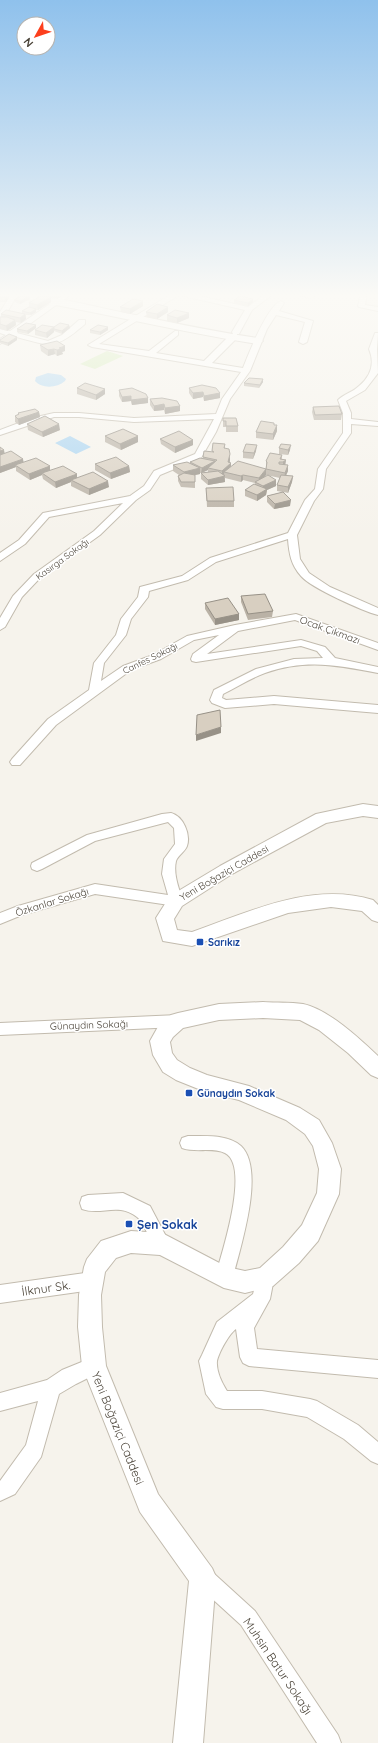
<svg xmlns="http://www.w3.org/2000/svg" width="378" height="1743" viewBox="0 0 378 1743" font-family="Quicksand,sans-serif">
<rect width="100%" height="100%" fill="#f6f3ec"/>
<path fill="#d2eab5" d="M107,351L123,356L95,369L80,364Z"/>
<path fill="#a9d4f2" d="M48,373L61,375L66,379L65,381C57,388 42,389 35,381L36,377Z
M70,436L91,447L76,454L55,443Z"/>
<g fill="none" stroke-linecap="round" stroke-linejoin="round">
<defs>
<path id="minor" d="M12,293L18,294L3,319H0V312Z
M66,293H73L17,333L48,341L62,335L79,320H85V324C54,351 51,346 13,336L0,344V339L6,335L0,333V329L10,331Z
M173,293H186L248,307L267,293H274L252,310L239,334H233L232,332L245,310L179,295L99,344L149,351L175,331H178V335L156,353L204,361L231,334H237V338L212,363L243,368C249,353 267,306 281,301L284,303L279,311L313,321L307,342L303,344L299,342L305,322L276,315L267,329L250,371L230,399L216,432L201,458L160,475L150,490L136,500L100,535L40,578L22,597L5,627L0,630V618L13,596L34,574L94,531L123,503L49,517L25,544L0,561V553L19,540L43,513L130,496L144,486L154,471L195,454L214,419L134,422L79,417H54L0,435V430L32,418L54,413H79L134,418L216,414L222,399L241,372L92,347L88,345Z
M293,293H305L314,296L311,298L294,294Z
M361,293H367L365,305L378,307V311L359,307L358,306Z
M375,333H378L377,349L378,373L365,390L346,401L351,413V419L378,422V426L351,424V433L326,469L323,489L314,501L297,535L300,559L309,573L330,587L378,608V615C363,611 311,588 301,576C291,565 289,553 288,539L216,562L188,580L149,591L148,597L131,619L126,635L104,663L101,681L123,666L153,655L187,636L235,625L296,614L378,643V650L295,620L238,631L207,654L301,640L325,647L335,658L378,667V673C336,665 306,659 265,673C251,678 237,687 223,694L222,698L226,700L274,696L378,705V713L274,704L225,708L212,703L210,700L214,690L256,669L294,659L323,658L317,651L301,646L196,662L192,661L191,659L193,654L219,635L194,640L161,659L131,670L56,725L20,765H12L10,762L12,759L48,719L89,690L94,663L116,635L121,619L138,597L140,587L182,576L210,558L288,533L305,500L315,489L318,469L343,433V413L338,400C344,394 353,392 359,386C371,376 375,363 369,349Z
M171,813C183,816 191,834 187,846C185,852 178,855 176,861C173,874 179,889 183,901L181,905L176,906L95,894L22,915L0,924V913L18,906L95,884L168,895L162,874L164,859L175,844L174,828L168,822L95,841L42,869L37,871L32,869L31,866L32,863L87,835L162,814Z
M178,1015L183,1017L185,1021L183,1025L178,1027L0,1035V1023Z
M188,1136C205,1136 228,1134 241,1146C266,1170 240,1248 233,1277L230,1283L224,1286L218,1283L215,1277C221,1256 251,1166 225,1153C212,1147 196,1153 182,1148L180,1143L182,1138Z
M123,1193L150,1206L170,1244L168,1250L162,1252C148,1246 148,1226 137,1217C118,1202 101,1216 82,1209L80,1203L82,1197L88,1195Z
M265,1269L271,1272L274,1278L270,1299L254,1328L257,1349L378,1360V1378L249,1366L243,1363L240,1357L236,1329C229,1334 219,1352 217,1361C216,1371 222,1383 227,1391H262L310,1399L317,1401L358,1425L378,1442V1464L371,1461L344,1439L307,1417L262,1409H223L216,1407L206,1394L199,1361L202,1355L217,1322L253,1294L259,1272Z
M92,1272L98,1275L101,1281L98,1287L92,1290L0,1303V1285Z
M94,1357L100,1360L103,1366L100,1372L76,1384L59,1394L41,1457L15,1494L0,1501V1481L26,1445L38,1401L0,1411V1393L47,1380L62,1370Z
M203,1567L210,1570L255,1611L338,1735L341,1743H317L241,1625L196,1584L193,1577L196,1570Z"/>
<path id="tertiary" d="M0,293C38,293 75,302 111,310C160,320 209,331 258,338L263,341L258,344C172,331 89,309 3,296L0,295Z
M363,804L378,806V818L363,816L326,823L232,874L182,906L174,919L177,930L192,932C249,912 312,881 373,900L378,905V922L372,920L362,911L331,907L288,913L192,946L163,941L156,918L170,896L220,866L316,814Z
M263,1002C276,1003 290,1002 303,1004C328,1009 360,1039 378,1056V1078L371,1075L348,1053L319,1030L300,1020L263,1018L219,1020L183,1028L173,1037L170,1042L172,1053L177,1060L190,1068L207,1075L249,1086L300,1108L319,1120L332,1143L341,1169L339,1194L318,1241L299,1263L273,1286L245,1293L224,1288L160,1255L131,1253L116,1258L105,1272L101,1295L102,1327L106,1366L158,1494L212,1568L216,1577L203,1743H173L189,1581L140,1512L82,1366L78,1327L79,1295L84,1267L87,1259L101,1241L131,1231L162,1233L227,1267L245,1271L260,1268L283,1247L302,1225L317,1193L319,1169L313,1146L305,1134L286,1120L239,1100L206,1092L176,1080L163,1072L153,1055L150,1041L159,1025L171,1015L178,1013L219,1004Z"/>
</defs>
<use href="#minor" stroke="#c2bbae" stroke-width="2"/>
<use href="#tertiary" stroke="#c2bbae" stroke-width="2"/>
<use href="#minor" fill="#fff" fill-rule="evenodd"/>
<use href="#tertiary" fill="#fff" fill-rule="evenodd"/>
</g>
<path fill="#bab2a6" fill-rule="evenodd" d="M0,293H10L11,295L6,302H0Z
M23,293H37L36,294Z
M40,293H66L57,299L51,298V302L38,310H36V312L31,315H26V319L21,323L16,322V325L7,331L0,329V317H1V314L22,313V311L29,307V303L40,296Z
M30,296V299L20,304L15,302L14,300Z
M253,299V302L248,306L234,303V300Z
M143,306L130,314L121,312L120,307Z
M146,312H168L157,319L147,317Z
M167,315L189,318L177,323L167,321Z
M36,325V328L28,334L17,332V329Z
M69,325L70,328L62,334L54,331V332L47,338L35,335V330Z
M108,327V330L100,335L90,333V330Z
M0,340H17L8,346L0,343Z
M40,345L65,351L62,352L63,354L57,356L55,354L48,356L41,351Z
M263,382L259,388L244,386V383Z
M77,388L105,389V394L96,400L77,394Z
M189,388L220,393V398L204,401L203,397L193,399L189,393Z
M119,390L148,398V403L132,405L131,401L122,402L119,396Z
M150,399L180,406V411L165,414L164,410L154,411L150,405Z
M313,407L342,414L341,420H314L312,412Z
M39,412L40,417L19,425L15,422V416L18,415V413Z
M223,418L238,426V432H226V427H223Z
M27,424L60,430L43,437L28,430Z
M274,425L277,431L273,440L256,438V432Z
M105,436H138V442L121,450L105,442Z
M160,439L193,440V445L175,453L161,444Z
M213,443L225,444V449L230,460V463H231V467L266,469V461L282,455V459L286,460L285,465L288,471L286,476H293L292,482L288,493L284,492L290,506L274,509L267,502V496L283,492L277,491V485L280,478L266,475L264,477L276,480V486L267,490L266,495L257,501L245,496V490L255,484V483L243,480L241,482L225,478V482L208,485L201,479V473H200V474L195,475V488L181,487L178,481V476L179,475L173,471V465L190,463V462L203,458V457L212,452ZM208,470V472L202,473Z
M281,444L290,450L288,455L279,454V448Z
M0,447L4,453L23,459V462L50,466V470L77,474V478L109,487L89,495L71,486V482L56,488L43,479L42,475L30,480L16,471V467L0,473Z
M256,451L253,459L243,458V452Z
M95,464L129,466L130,472L111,479L95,470Z
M206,488L234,501V507H207Z
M241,596L273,611L272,617L248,620L241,602Z
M205,603L239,614V620L215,625L205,609Z"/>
<path fill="#979187" d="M8,293H10L11,295L6,302L5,297Z
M59,293H66L57,299V294Z
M30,296V299L20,304V301Z
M51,297V302L38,310L37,305Z
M253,299V302L248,306V303Z
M143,301V306L130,314V309Z
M168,307V312L157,319V314Z
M36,309V312L31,315L30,313Z
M189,313V318L177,323V318Z
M25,314L26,319L21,323L20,318Z
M15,320L16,325L7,331L6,326Z
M36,325V328L28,334L27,331Z
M69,325L70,328L62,334V331Z
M54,327V332L47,338L46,333Z
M108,327V330L100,335V332Z
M17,337V340L8,346V343Z
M65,346V351L62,352L63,354L57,356V350L59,348Z
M54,349L55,354L48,356V350Z
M263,379V382L259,388L260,385Z
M105,389V394L96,400V395Z
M203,392V397L193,399V393Z
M220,393V398L204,401V396Z
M131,396V401L122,402V397Z
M148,398V403L132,405L131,400Z
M164,404V410L154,411V406Z
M180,406V411L165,414V408Z
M39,412L40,417L19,425L18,419Z
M59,424L60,430L43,437L42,432Z
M277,425V431L273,440V434Z
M138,436V442L121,450L120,444Z
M193,440V445L175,453V447Z
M257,445L256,451L253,459L254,453Z
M291,445L290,450L288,455V450Z
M4,450L5,455L0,457V451Z
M230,454V460L229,465L231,463V469L224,472L225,482L208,485V480L222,476V471L228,462Z
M23,459L24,464L15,465L16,467L0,473V467Z
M286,460L285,466L283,468V462Z
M215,461V467L208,468V470L201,473L202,468Z
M288,465V471L284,479L285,473Z
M50,466V472L42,473V475L30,480L29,474Z
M129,466L130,472L111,479L110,473Z
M200,468V474L195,475V488V475L184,478V472Z
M266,469V475L259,484V478Z
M77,474V480H71V482L56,488L55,482Z
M243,475V480L241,482V476Z
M293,476L292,482L288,493V487Z
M276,480V486L267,490L266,495L257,501V495L263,491V486Z
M108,481L109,487L89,495V489Z
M291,500L290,506L274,509L275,504Z
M239,614V620L215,625V619Z
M221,727V733L196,741V735Z"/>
<path fill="#d8cfc1" stroke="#979187" d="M0,293H8L5,297H0Z
M50,293H59L57,294Z
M22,295L30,296L20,301L14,300Z
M42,295L51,297L37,305L29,303Z
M240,296L253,299L248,303L234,300Z
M133,299L143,301L130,309L120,307Z
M157,304L168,307L157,314L146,312Z
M29,307L36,309L30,313L22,311Z
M6,310L25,314L20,318L1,314Z
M175,310L189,313L177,318L167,315Z
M0,317H7L15,320L6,326L0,324Z
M26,323L36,325L27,331L17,329Z
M60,323L69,325L62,331L54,329V327Z
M42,325L54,327L46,333L35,330Z
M98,325L108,327L100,332L90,330Z
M9,334L17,337L8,343L0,341V340Z
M57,341L65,346L59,348L62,349L57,350L54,349L48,350L40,345Z
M249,378L263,379L260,385L244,383Z
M85,383L105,389L96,395L77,388Z
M202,385L216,388L220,393L204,396L203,392L193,393L189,388Z
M132,388L146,394L148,398L131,400V396L122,397L119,390Z
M162,398L177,401L180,406L165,408L164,404L154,406L150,399Z
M339,406L342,414L315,415L313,407Z
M35,409L39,412L18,419L15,416L19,414L18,413Z
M45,416L59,424L42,432L27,424Z
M223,418H236L238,426H226V421H223Z
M261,421L274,423V425H277L273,434L256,432Z
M123,429L138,436L120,444L105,436Z
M179,431L193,440L175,447L160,439Z
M213,443L225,444L224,448L229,449L230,454L228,462L231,463L222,471L208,468L217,460L203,457L204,451L214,452L212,451Z
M246,444L257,445L254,453L243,452Z
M281,444L291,445L288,450L279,448Z
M0,447L4,450L0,451Z
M11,451L23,459L0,467V455Z
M270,453L282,455L280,459L286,460L283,462H279V464L288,465L285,473L266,469L259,478L243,475L241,476L224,472L238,461L266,469L267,462L266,461Z
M116,457L129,466L110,473L95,464Z
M36,458L50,466L29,474L15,465Z
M200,458L215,461L202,468L190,462Z
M187,462L200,468L184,472L173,465Z
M63,466L77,474L55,482L42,473Z
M218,471L225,476L208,480L201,473Z
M93,472L108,481L89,489L71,480Z
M184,473L195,475V482H181L178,476Z
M268,475L276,480L263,486L255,482Z
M281,475L293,476L288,487L277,485Z
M254,484L267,489L257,495L245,490Z
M233,487L234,501H207L206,488Z
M283,492L291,500L275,504L267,496Z
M265,594L273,611L248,614L241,596Z
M228,598L239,614L215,619L205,603Z
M220,710L221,727L196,735L197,715Z"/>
<linearGradient id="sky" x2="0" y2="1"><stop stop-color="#8fc1ec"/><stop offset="0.55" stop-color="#fbfaf6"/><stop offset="1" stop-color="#fbfaf6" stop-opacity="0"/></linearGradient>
<rect width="378" height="537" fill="url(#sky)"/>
<g fill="#1a4fb4" stroke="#fff" stroke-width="1.5">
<rect x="196" y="938" width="8" height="8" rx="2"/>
<rect x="185" y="1089" width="8" height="8" rx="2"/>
<rect x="125" y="1220" width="8" height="8" rx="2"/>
</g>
<g text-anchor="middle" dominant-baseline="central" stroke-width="3" stroke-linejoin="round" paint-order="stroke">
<g font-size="9" fill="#4b4439" stroke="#fff">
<text transform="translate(62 559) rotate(-36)">Kasırga Sokağı</text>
<text transform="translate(150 658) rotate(-26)">Canfes Sokağı</text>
</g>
<g font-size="10" fill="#4b4439" stroke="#fff">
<text transform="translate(330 630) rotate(20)">Ocak Çıkmazı</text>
<text transform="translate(224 873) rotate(-30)">Yeni Boğaziçi Caddesi</text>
<text transform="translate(52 902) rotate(-17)">Özkanlar Sokağı</text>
<text transform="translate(89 1025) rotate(-2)">Günaydın Sokağı</text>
</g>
<g font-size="10" font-weight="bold" fill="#164399" stroke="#fff" text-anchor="start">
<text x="208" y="942">Sarıkız</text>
<text x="197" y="1093">Günaydın Sokak</text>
</g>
<g font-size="12" font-weight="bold" fill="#164399" stroke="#fff" text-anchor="start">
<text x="137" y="1224">Şen Sokak</text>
</g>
<g font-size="12" fill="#4b4439" stroke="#fff">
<text transform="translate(46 1288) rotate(-8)">İlknur Sk.</text>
<text transform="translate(118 1428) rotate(68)">Yeni Boğaziçi Caddesi</text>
<text transform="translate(278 1666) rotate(56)">Muhsin Batur Sokağı</text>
</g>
</g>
<g transform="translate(36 36) rotate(230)"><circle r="19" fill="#ffffff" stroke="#b7b4b0"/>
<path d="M0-3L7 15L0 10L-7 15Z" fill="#fc3f1d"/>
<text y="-6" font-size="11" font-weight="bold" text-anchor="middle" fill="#4b4439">N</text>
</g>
</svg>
